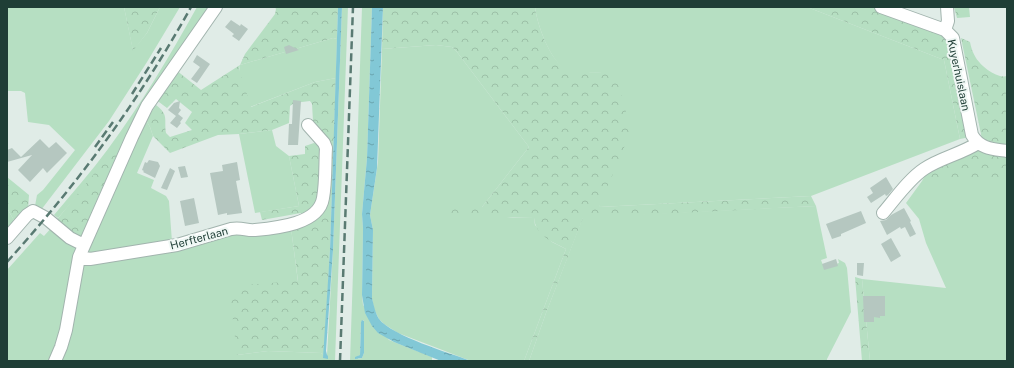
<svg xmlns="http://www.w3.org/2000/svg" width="1014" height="368" viewBox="0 0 1014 368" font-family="'Public Sans',sans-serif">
<defs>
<pattern id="forest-crowns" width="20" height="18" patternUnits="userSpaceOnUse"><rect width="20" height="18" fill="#b6dfc2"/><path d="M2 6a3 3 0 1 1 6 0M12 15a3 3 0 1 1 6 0" fill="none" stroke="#9cc0a7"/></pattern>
<pattern id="water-ripples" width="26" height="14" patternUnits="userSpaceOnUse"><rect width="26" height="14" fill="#82c8d6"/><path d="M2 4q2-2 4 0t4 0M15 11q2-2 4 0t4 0" fill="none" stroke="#6aa4ae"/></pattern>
</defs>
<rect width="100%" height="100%" fill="#e0ece7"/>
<path fill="#b6dfc2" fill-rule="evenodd" d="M7,7H124L133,50L147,33L160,7H180L147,62L109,121L41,210L35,206L37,195L43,190L75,150L49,125L28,122L25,93L21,91H7Z
M197,7H212L129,136L58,218L54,215C72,193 91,172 108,149C141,104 170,56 197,7Z
M342,7H348L335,361H60L83,263L225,235L291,228L298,282L237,355L268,351L321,353L324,355L323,358L327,355L333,250Z
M362,7H372L367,158L362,214L363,229L362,295L363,305L389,340L432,357V361H350ZM363,320L364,321V353L362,358L358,359V356L360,355L361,322Z
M535,7H807L944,60L960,139L811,196L599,207L616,73C607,73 573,73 567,70C550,62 537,24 535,7Z
M333,38L337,39L336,78L315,82L250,107L239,72L240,65Z
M436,45L452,47L457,52L529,147L482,207H448L513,218H534L535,225L552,242L566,249L524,361H471L398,333L384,324L379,319L374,309L372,298L373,230L370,215L378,162L382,49Z
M146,120L150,127L153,136L137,173L154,180L151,188L166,196L169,201L172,242L85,255Z
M272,130L276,146L289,156L299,206L255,213L239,134Z
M922,181H1007V361H870L862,279L946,288L926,243L919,219L906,203Z
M816,206L827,258L821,260L824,268L839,263L838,259L845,263L847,268L851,312L827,359V361H529L546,313L583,217Z
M7,208L16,224L7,234Z
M53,226L78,248L53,361H7V270L40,233L44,236Z"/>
<path fill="url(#forest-crowns)" d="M124,7H160L147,33L133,51Z
M275,7H338L337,39L333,38L240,65L239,69L251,107L315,82L336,78L330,250L324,355L321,353L268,351L237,355L229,286L298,281L291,228L315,218L330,147L313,121L312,104L310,101L294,103L290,106L289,123L272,130L239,134L218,135L170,153L153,136L150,127L146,120L156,105C169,115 164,119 166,133L170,137L192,130L185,123L192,112L176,99L167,108L155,99L176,70L201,90L240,65L245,54L275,14L276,9Z
M383,7H535C537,24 550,62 567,69C573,72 607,73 616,73L631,131L599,207L811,196L816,206L583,218L546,313L529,361H524L566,249C551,241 536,236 534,218L448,216V207H482L529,147L457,52L452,47L436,45L382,49Z
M807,7H872L928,26L947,37L970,137L960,139L944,60Z
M954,7H969L970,17L957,18Z
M961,38L970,42C971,48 973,53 976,58C981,66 997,79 1007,76V146L982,139Z
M129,136L81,239L55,222L123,138Z
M314,143L319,144L323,149L320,200L302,217L301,213L262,220L260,212L299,206L289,156L305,154V146Z
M981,148L1007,155V181H922L927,172Z
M7,177L29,195L28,210L16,224L7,208Z
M855,277L862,279L870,361H862Z"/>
<path fill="url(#water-ripples)" d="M338,7H342L333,250L326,351L327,355L328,356V359L323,358L330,250Z
M372,7H383L377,168L370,215L373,230L372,298C374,306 375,312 379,319C392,336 450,353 471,361H441L394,342L378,333L372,326L365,313L362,295L363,229L362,214L367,158Z
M362,320L364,321V353L362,358L355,359V357L360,355L361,322Z"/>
<path fill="#b5c7c0" d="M231,20L240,26L241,24L248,29L239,41L232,36L234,34L225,27Z
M289,45L299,50L286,54L284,47Z
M197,55L210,64L197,83L191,79L200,67L193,62Z
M293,100L301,101L298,145H288L289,124H292Z
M180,101L179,108L181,110L178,114L183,118L180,122L181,123L177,128L170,123L176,116L168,110L174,103Z
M40,139L49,148L56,142L67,153L47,173L43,168L30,182L18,170L32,155L7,162V150L12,148L21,157Z
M149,160L158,162L160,166L155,178L143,172L144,171L142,170L145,162L147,163Z
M237,162L240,180L236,181L242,213L227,215V213L218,215L210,173L223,171L222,165Z
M185,166L188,177L181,178L178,167Z
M170,168L175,171L167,190L161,188Z
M886,177L893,189L888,195L886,196L885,194L871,203L867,197L873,193L870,188Z
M194,198L199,223L185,226L180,201Z
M904,208L911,221L910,222L916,234L910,237L905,227L901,229L900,227L887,235L880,221L886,220L891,215Z
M861,211L866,223L841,234V236L832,239L826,224Z
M891,238L901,256L891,262L881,244Z
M836,259L838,266L824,270L822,264Z
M857,263H864L863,276L857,275Z
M863,296H885V316H880V318L874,317V322H864Z"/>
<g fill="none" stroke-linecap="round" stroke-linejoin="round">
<defs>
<path id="minor" d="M881,7L945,30
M947,7L948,21L945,30L953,38L972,135C980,149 993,149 1007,151
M883,213C895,199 909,179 924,169C940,158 961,154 978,143
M7,238L27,215L33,211L46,218L70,238L84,245
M79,257L90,259L177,245L231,229C242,227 247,231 255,230C277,228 319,224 323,198C326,182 325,164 326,148L324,143L308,125
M55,361L61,347L66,330L79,257L132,137L147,106L216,7"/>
</defs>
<use href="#minor" stroke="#a2b4ae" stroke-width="14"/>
<use href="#minor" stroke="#fff" stroke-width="12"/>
<path stroke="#597a72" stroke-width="2.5" stroke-dasharray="8 4" stroke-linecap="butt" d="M132,94L161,48
M95,147L113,122
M7,262C79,182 139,101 191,7
M340,361L353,7"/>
</g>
<g text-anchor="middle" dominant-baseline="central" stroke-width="4" stroke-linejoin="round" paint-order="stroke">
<g font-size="11" fill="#1f3e36" stroke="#f0f8f5">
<text transform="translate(959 75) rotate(78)">Kuyerhuislaan</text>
<text transform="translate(199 238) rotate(-15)">Herfterlaan</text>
</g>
</g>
<rect width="1014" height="368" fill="none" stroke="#1f3e36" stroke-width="16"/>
</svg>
